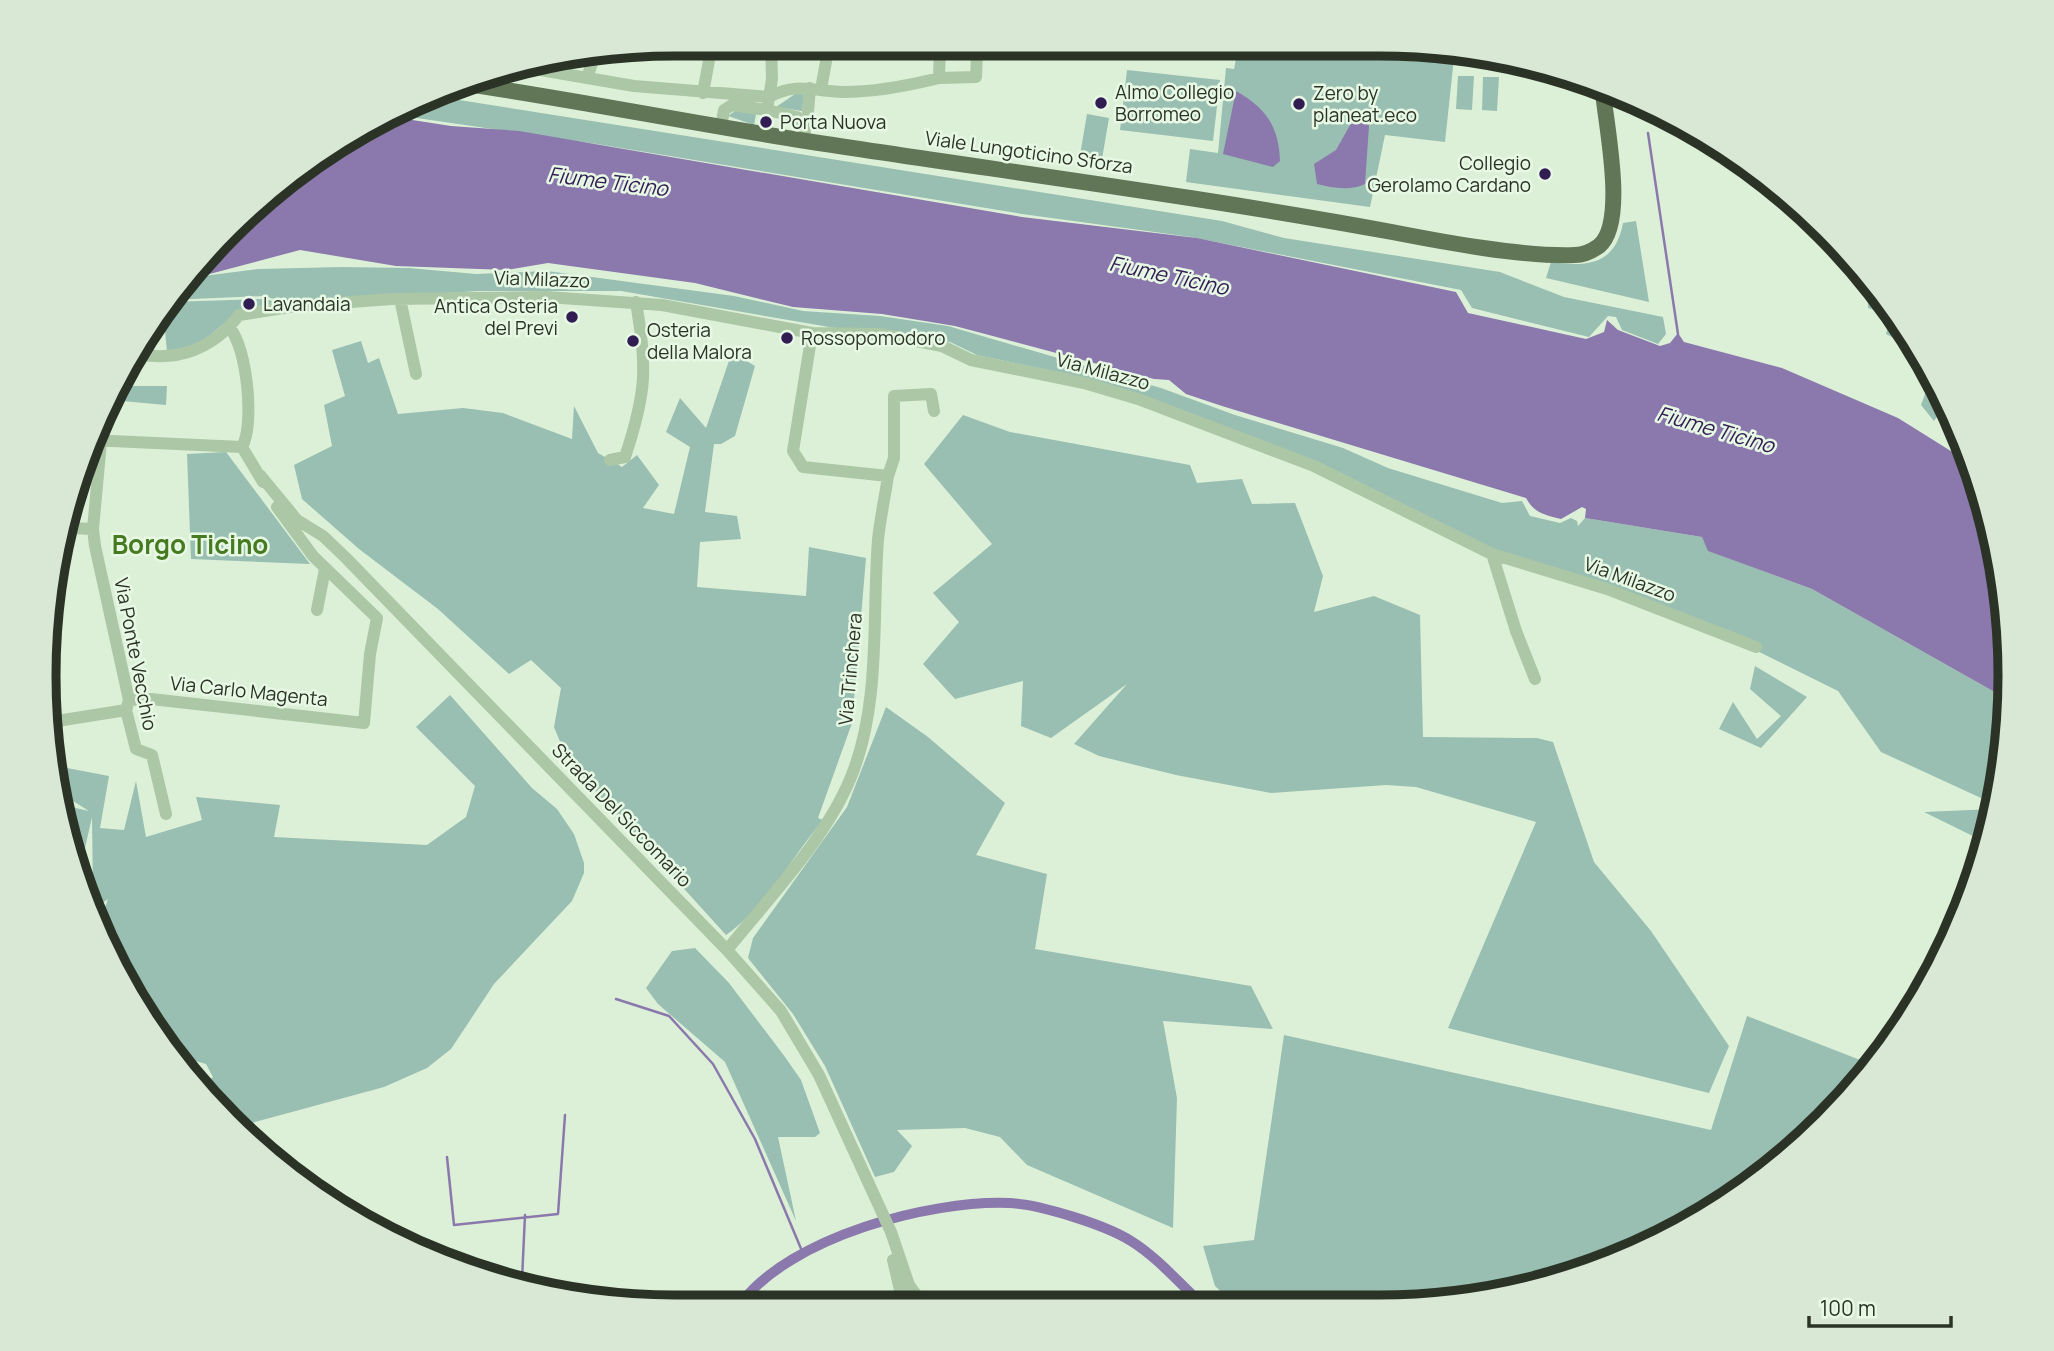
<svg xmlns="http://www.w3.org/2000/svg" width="2054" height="1351" viewBox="0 0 2054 1351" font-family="Manrope,sans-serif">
<rect width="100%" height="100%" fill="#dcf0d8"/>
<path fill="#99beb2" d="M1238,48L1461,49L1487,57V61L1454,58L1445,142L1385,135L1370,207L1186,182L1190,149L1218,153L1226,68L1234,69Z
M1127,70L1220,80L1213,141L1120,130Z
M1458,76H1474L1472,110L1456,109Z
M1483,77H1499L1497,111L1482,110Z
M798,92L804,93L802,111L776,107Z
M434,96L1222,221L1284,238L1500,272L1564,297L1663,317L1666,334L1658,344L1622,330L1616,317L1608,316L1589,337L1472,308L1461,290L1191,237L1022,214L597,144L396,115Z
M735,111L756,114L754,125L728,116Z
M1087,114L1109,118L1102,159L1080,155Z
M1636,221L1649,302L1546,278L1551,262C1586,267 1615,266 1623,223Z
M342,267L409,268L476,274L547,271L734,296L803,311L880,316L948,326L1161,388L1235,415L1343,448L1388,468L1502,503L1522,501L1530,516L1560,523L1571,518L1577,521L1578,526L1585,518L1702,537L1709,551L1812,589L2007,699L2005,758L1994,804L1881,752L1838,691L1745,645L1490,548L1130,391L1091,379L977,355L950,342L883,330L835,328L621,291H479L288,303L264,296L169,300L188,278L258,269Z
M1869,280L1880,291L1916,349L1886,334L1891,315L1868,308Z
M266,299L286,306L235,314L193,350L167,352L164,320H158L168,302Z
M361,341L368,363L379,358L398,414L463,408L503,413L572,439L574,406L598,453L622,467L637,455L659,485L643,508L674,514L690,447L666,432L680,398L706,428L732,352L755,366L735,436L721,444H714L705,512L737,516L741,539L700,542L697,587L806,596L809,547L866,558L852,723L818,818L823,820C791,858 767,906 726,935L588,783L563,749L554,727L561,688L531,660L509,674L438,609L359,549L302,499L294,465L332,446L324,405L345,396L332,350Z
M1932,375L1947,401L1934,421L1921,405Z
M120,386H167L166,405L111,400Z
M963,415L1010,432L1190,465L1197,483L1242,479L1252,504L1295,503L1323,576L1314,612L1374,596L1420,615L1423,737L1537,738L1553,742L1594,862L1651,931L1729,1046L1709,1093L1448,1028L1536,822L1416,787L1386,785L1271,793L1176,775L1099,756L1074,744L1127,684L1051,738L1021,726L1023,681L955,699L923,664L959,622L933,593L992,544L924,464Z
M226,452L310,564L191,559L187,454Z
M1755,666L1807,697L1761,748L1719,729L1733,702L1757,739L1781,716L1750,689Z
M450,695L532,788L557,809L574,834L584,863V873L572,901L494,984L451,1049L427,1068L384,1087L244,1125L236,1123L205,1084L213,1077L206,1064L182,1057L129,992L101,919L108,899L97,907L93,897L92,817L81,866L58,804L89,811L73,801L66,802L61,794L67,768L109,776L100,828L124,830L136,781L146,837L202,820L196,797L280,805L274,837L427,845L466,817L475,786L416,727Z
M886,707L928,737L1005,803L976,855L1047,874L1035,949L1251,986L1273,1029L1163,1021L1177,1098L1173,1228L1027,1165L1000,1137L965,1128L897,1130L912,1146L894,1172L875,1177L825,1066L793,1014L748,958L753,938L847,807Z
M1993,809L1985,842L1924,812Z
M695,948L729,983L785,1057L801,1080L820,1133L815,1137H778L796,1221L725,1062L658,1004L646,988L672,951Z
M1747,1016L1873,1065L1853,1092L1763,1177L1658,1242L1542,1286L1419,1306L1235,1305L1215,1286L1203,1246L1254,1240L1284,1035L1711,1130Z"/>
<path fill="#8b78ac" d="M1236,91C1266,108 1279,127 1280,161L1273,167L1223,154Z
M393,117L451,126L519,131L1022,217L1197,238L1456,292L1468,313L1586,339L1604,332L1607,320L1618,330L1660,346L1670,343L1678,333L1684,342L1782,368L1898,418L1970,463L1989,512L2009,635L2007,699L1812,589L1708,551L1702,537L1585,518L1586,509L1582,507L1561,519C1545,515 1534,513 1526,498L1222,406L1186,394L1169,380L1154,379L955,326L882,314L793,307L695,283L548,263L507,270L396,266L300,250L202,276L190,277L324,150Z
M1362,119L1369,126L1365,184C1351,191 1332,188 1317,184L1314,164L1336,150L1353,120Z"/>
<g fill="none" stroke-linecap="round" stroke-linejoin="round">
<path stroke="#8b78ac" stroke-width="2.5" d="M1644,105L1646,120
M1648,133L1678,334
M616,999L669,1016L713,1064L755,1139L802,1251
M447,1157L454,1225L558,1214L565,1115
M522,1280L525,1215"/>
<path stroke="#8b78ac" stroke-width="10" d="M741,1303C791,1237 929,1200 1009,1203C1039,1204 1106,1225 1131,1241C1157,1257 1180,1284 1203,1305"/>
<path stroke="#acc7a5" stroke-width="12" d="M940,46L939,78L976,77L977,53L963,49V46
M529,68L634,86L769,97
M587,78L594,57
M821,89L829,45
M703,93L712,44
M769,97C797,82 813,91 842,92C875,92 907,86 939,78
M767,110L797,117L804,127L806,141
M808,112L810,88
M721,127L724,110L732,105L767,110L772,79L771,44
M400,299L416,374
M229,327C247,346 255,425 242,447
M138,354C179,362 214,348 239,315L296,306L392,299L547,297L662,305L812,333L880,334L942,346L971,360L1084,383L1138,399L1314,466L1492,554L1607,589L1756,647
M90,440L242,447
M101,442L93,529L95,546L129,700L126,710L136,749L152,755L166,814
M242,447L263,482
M610,460L625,457C647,391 647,369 636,302
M260,475L297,520L323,536L346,558L727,950L781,1011L819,1075L891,1232L909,1285L922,1303
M888,476L894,458V396L931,394L934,411
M70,528L93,529
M1492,554L1516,631L1535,679
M317,610L325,569
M129,700L151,699L364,723L370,654L377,618L313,556L277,507
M51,722L126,710
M727,950C768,899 826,839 851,777C881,704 872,617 878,540C880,519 885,497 888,476L803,467L793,451L812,333
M893,1260L903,1303"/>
<path stroke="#617557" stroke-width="16" d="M461,83C576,100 691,123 806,141C1001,171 1197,196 1392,232C1443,242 1523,257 1575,255C1583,255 1592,251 1599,246C1627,223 1606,126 1603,92"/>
</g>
<g fill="#321d53" stroke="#e7f8e4" stroke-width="2.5">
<circle cx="1101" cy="103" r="7"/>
<circle cx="1299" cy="104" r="7"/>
<circle cx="766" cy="122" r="7"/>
<circle cx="1545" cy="174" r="7"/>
<circle cx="249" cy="304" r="7"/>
<circle cx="572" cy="317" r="7"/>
<circle cx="787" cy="338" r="7"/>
<circle cx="633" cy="341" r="7"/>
</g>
<g text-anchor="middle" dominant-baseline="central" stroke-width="5" stroke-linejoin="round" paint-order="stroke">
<g font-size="19" fill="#2b3326" stroke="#e7f8e4" text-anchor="start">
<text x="1115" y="92">Almo Collegio<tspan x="1115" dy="22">Borromeo</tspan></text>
<text x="1313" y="93">Zero by<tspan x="1313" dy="22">planeat.eco</tspan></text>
<text x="780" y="122">Porta Nuova</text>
<text x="1531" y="163" text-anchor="end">Collegio<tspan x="1531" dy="22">Gerolamo Cardano</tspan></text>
<text x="263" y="304">Lavandaia</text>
<text x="558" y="306" text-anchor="end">Antica Osteria<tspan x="558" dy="22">del Previ</tspan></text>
<text x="647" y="330">Osteria<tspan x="647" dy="22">della Malora</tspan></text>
<text x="801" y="338">Rossopomodoro</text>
</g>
<g font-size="19" fill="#2b3326" stroke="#e7f8e4">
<text transform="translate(1029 152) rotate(8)">Viale Lungoticino Sforza</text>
<text transform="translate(542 279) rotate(2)">Via Milazzo</text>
<text transform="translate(1103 371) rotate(15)">Via Milazzo</text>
<text transform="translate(1630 579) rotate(20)">Via Milazzo</text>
<text transform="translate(136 654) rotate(79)">Via Ponte Vecchio</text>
<text transform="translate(850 669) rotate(-85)">Via Trinchera</text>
<text transform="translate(249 691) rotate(6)">Via Carlo Magenta</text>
<text transform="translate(622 815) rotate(46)">Strada Del Siccomario</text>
</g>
<g font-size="21" font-style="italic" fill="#321d53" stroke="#e7f8e4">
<text transform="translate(608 181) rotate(7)">Fiume Ticino</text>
<text transform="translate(1169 275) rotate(12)">Fiume Ticino</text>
<text transform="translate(1716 429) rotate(16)">Fiume Ticino</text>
</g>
<g font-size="26" font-weight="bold" fill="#477a21" stroke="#e7f8e4">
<text x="190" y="544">Borgo Ticino</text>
</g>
</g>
<path d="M0 0H2054V1351H0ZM675 56H1379A619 619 0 0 1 1998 675V676A619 619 0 0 1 1379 1295H675A619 619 0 0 1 56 676V675A619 619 0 0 1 675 56Z" fill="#d8e8d5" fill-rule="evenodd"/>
<path fill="none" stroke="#2b3326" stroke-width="9" d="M675 56H1379A619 619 0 0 1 1998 675V676A619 619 0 0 1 1379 1295H675A619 619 0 0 1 56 676V675A619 619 0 0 1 675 56Z"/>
<path d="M1809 1316v10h142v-10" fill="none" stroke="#2b3326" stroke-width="3.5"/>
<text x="1820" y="1316" font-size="21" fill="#2b3326" stroke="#e7f8e4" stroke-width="5" paint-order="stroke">100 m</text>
</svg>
